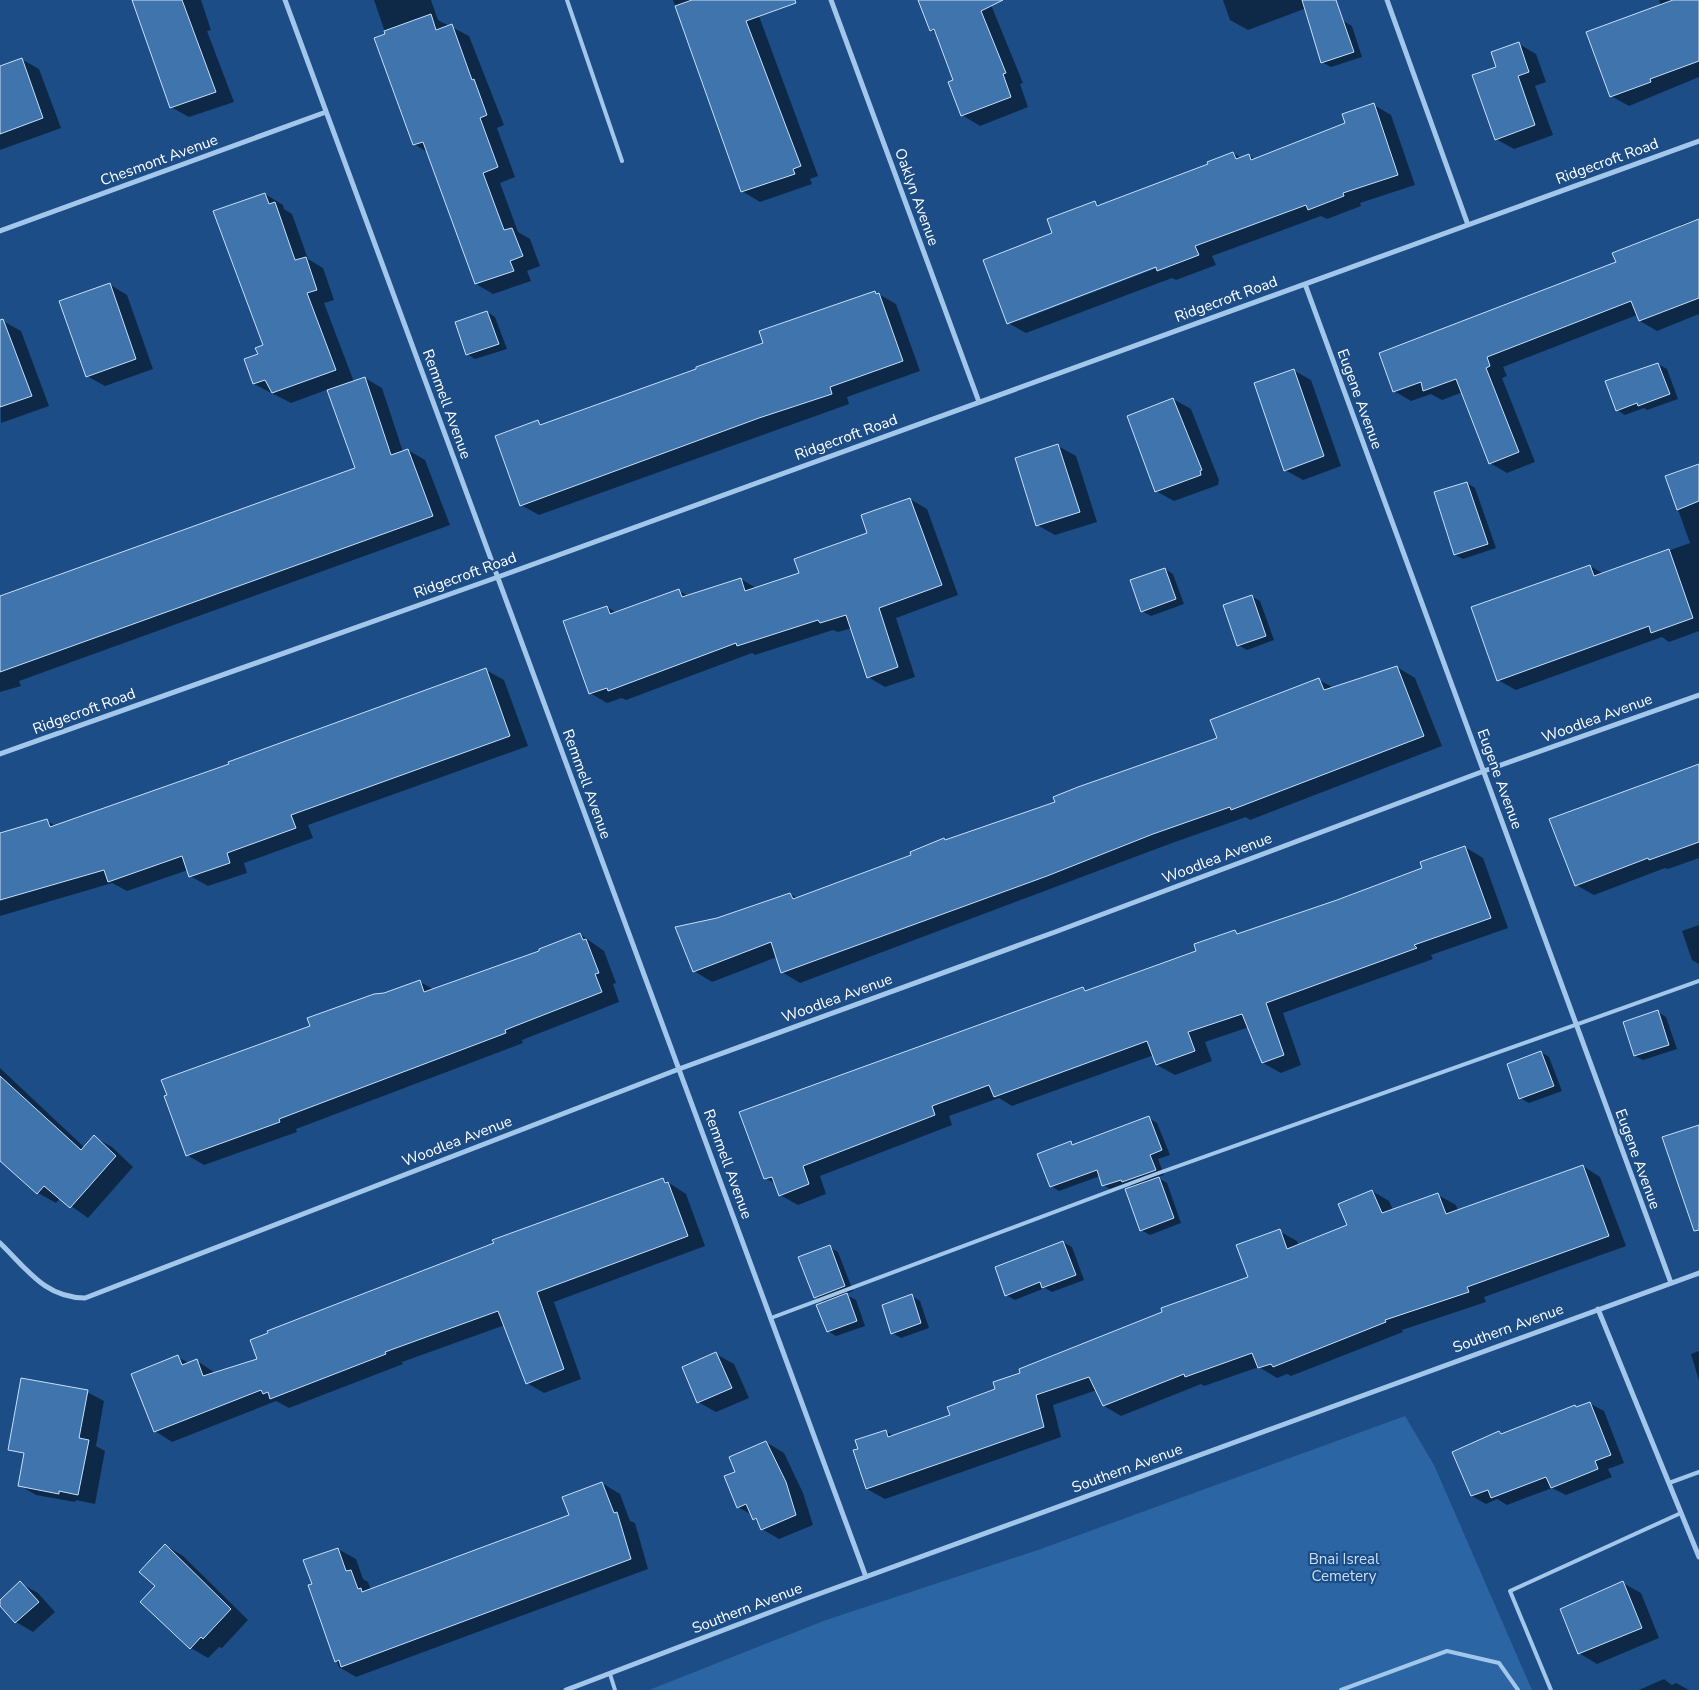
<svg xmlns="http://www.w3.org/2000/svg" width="1699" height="1690" viewBox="0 0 1699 1690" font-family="'Nunito Sans',sans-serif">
<rect width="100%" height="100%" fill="#1c4d86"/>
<path fill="#2c65a3" d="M1405,1416L1434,1465L1532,1690H649L826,1620L1038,1550Z"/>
<path fill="#0007" fill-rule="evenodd" d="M136,0H201L211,30L207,31L234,102L189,117L171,107Z
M374,0H431L438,20L469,36L504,125L497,128L515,177L500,183L518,232L530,239L540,266L527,271L531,281L493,294L476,284L427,152L414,144L386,35Z
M673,0H753L818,176L810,179L812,184L760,202L742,191Z
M919,0H989L1023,83L1020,84L1028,107L980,126L962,115L955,81L937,34L931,30Z
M1223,0H1310L1312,6L1248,30L1230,20Z
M1659,0H1699V77L1629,106L1611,96L1661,6Z
M1343,21L1352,26L1362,57L1331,67L1322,62Z
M1519,44L1536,54L1546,82L1535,86L1553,135L1514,149L1496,139L1498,68Z
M21,59L39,69L61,128L0,150V67Z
M1374,105L1391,115L1415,185L1360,203L1361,206L1327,219L1321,216L1212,256L1216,265L1176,280L1172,278L1026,333L1008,323L1054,234L1095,202L1101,206L1210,165L1233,153L1242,158L1249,155L1256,160L1347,124ZM1161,264L1162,266L1018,321V318Z
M265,194L283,205L284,209L292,214L308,259L323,268L334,300L324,303L354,382L365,378L382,388L403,452L408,450L425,460L450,525L19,681L21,686L0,692V610L356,469L329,389L291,403L254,384L246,360L259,355L265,346Z
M1699,219V314L1657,331L1640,321L1637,315L1503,367L1507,376L1502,378L1535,462L1507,473L1490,463L1463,392L1442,400L1431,394L1411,401L1394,391L1681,228L1680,225Z
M109,284L127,295L153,369L105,386L87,376Z
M875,292L896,304L920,371L847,397L849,404L539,515L521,505L538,422L543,425L698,370L765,343Z
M487,312L495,317L507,349L475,359L467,354Z
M3,321L21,331L49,406L1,423L0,322Z
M1658,364L1667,369L1678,399L1647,410L1644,408L1625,415L1617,410Z
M1293,370L1311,380L1341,466L1303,480L1285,470Z
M1173,399L1191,409L1219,480L1218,485L1174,501L1156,491Z
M1058,446L1076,456L1097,522L1055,535L1037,525Z
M1699,467V631L1669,642L1662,637L1516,690L1498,680L1590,566L1604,574L1690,543L1666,476Z
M1467,483L1475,488L1496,548L1463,559L1455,555L1443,521Z
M910,499L927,509L958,595L896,618L915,677L885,687L868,677L852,628L838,632L833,630L755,655L752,653L626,700L622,698L607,703L590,693L607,607L617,613L679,591L689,596L741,579L756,588L801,574L869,534Z
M1165,569L1173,574L1184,604L1151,616L1142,611Z
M1251,596L1260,601L1274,640L1247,650L1238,645Z
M1397,667L1415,678L1442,746L1250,820L1246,817L1172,843L800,983L782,972L777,957L712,982L694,971L717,919L790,894L798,898L946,841L1057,803L1218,739L1319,680L1334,688Z
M486,670L504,680L528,746L308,825L313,838L244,863L247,873L208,886L190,876L188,870L127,891L112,883L0,916V835L47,821L56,826L231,765Z
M1699,765V858L1668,869L1665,868L1594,895L1576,885Z
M1465,847L1483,858L1508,928L1431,955L1433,959L1283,1013L1301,1065L1281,1073L1263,1063L1249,1027L1205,1042L1212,1061L1175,1075L1157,1065L1154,1055L1012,1106L999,1098L949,1116L952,1125L820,1176L826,1194L798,1205L780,1195L776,1184L765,1178L1083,988L1088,991L1197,951L1235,932L1240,934L1337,901L1424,869Z
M1699,925V964L1692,960L1682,931Z
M580,934L604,951L616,983L613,984L619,1002L522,1040L523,1043L296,1129L297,1132L204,1165L187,1155L311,1027L385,994L420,982L433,989L541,952Z
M1658,1012L1666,1017L1677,1049L1643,1060L1635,1056Z
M1541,1052L1549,1057L1562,1091L1529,1103L1520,1098Z
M0,1068L85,1148L94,1137L112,1147L133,1167L88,1218L60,1198L56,1203L38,1193L0,1143Z
M1149,1118L1157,1123L1170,1155L1158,1159L1164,1175L1157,1177L1167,1183L1181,1223L1150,1235L1141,1230L1134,1188L1129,1185L1112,1190L1103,1185L1100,1176L1059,1191L1051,1186L1070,1143L1075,1145Z
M1583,1166L1600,1177L1626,1246L1484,1297L1486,1302L1402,1330L1403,1332L1291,1376L1287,1374L1277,1378L1259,1367L1204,1386L1201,1384L1121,1416L1104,1406L1097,1390L1053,1405L1061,1437L885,1499L867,1489L855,1451L885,1431L894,1436L952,1415L1022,1374L1249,1278L1279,1231L1297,1241L1299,1245L1348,1226L1372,1191L1389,1201L1393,1210L1438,1195L1456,1205L1458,1211Z
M663,1179L686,1194L705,1246L554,1302L581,1379L544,1393L527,1383L505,1325L402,1362L403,1364L289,1408L276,1401L172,1442L155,1431L178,1357L189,1363L196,1360L215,1373L258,1360L570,1214V1212Z
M1063,1242L1072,1247L1084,1280L1052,1292L1045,1288L1015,1300L1006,1295Z
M829,1247L838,1252L853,1291L845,1294L856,1300L865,1326L836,1336L828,1331L825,1303L815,1297Z
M912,1296L920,1301L929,1328L901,1338L892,1333Z
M1699,1351V1381L1691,1354Z
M716,1354L734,1364L749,1398L716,1412L698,1402Z
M87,1392L104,1401L96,1446L105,1451L95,1504L76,1500L75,1502L36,1495L19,1485Z
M1589,1403L1604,1411L1624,1463L1608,1469L1612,1477L1566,1495L1552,1488L1507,1505L1497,1499L1486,1504L1472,1496L1454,1452L1499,1433L1503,1435L1575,1406L1578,1408Z
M766,1442L784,1453L803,1493L813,1525L779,1539L762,1529L752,1515L738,1507L736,1473Z
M602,1483L620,1494L630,1521L635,1523L648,1569L356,1677L339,1667L310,1586L314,1584L338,1549L356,1559L363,1579L368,1582L371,1590L571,1516Z
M165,1545L183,1556L248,1620L222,1648L219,1647L208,1658L191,1648L156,1586Z
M20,1583L38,1593L55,1612L33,1632L16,1622L0,1604V1602Z
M1623,1583L1641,1593L1659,1638L1597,1664L1579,1653Z
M1664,1679L1672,1685L1676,1683L1689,1690H1639Z"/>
<path fill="#4074ad" stroke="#c8dff8" d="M132,0H182L216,92L170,108Z
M692,0H795L796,3L746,21L801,166L793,169L795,174L741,192L675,6Z
M918,0H1003L981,11L1006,73L1003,74L1011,97L961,116L948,82L953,80L934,29L930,31Z
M1302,0H1336L1354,52L1321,63Z
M1673,0H1699V61L1650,79L1651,82L1610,97L1586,32Z
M431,14L436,30L452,24L472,80L474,79L487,115L480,118L498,167L483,173L504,230L512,228L523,256L510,261L514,271L475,284L423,142L413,145L374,38L385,34L384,31Z
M1519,42L1529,72L1518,76L1535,125L1495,140L1472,75L1496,67L1491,52Z
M22,58L43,118L0,134V66Z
M1374,103L1398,175L1343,193L1344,196L1308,210L1306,205L1195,246L1199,255L1157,271L1156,267L1007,324L983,260L1052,233L1047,219L1095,201L1097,206L1208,164L1207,162L1233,152L1236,159L1249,154L1251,160L1345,123L1342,114Z
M265,193L269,204L275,202L295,260L306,257L317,290L307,293L336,370L272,393L265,380L253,384L244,359L258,354L255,348L263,345L213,211Z
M1699,219V298L1639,321L1631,301L1487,357L1490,366L1486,368L1519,452L1489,464L1456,379L1423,391L1421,382L1393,392L1379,353L1616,262L1612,253Z
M110,283L136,359L86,377L59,301Z
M875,291L876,294L879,293L903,361L830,387L832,394L759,418L520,506L495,436L538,420L540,425L696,369V367L763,343L759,331Z
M487,311L499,344L466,355L455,322Z
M3,319L32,396L0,407V320Z
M1658,363L1670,394L1638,406L1637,403L1616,411L1605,381Z
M1294,369L1324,456L1284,471L1254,383Z
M365,377L391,455L408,449L433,516L0,672V596L355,468L327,390Z
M1173,398L1202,470L1200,471L1201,475L1155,492L1127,416Z
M1058,444L1080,512L1036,526L1015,458Z
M1699,464V501L1677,510L1665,476Z
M1467,482L1488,544L1454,555L1434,492Z
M910,498L942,585L879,608L898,667L867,678L846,615L820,623L818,620L737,646L736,643L608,691L607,688L589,694L563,621L607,606L610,614L679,589L682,597L741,578L745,591L799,573L794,559L867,533L861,515Z
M1669,549L1693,618L1651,633L1649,626L1497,681L1471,607L1590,565L1594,576Z
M1165,568L1176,599L1141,612L1130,580Z
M1252,595L1266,636L1237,646L1223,605Z
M1397,666L1424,736L1231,810L1230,807L1153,834L1047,876L781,973L771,942L693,972L675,927L717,918L790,893L793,899L911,855L910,852L944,838L945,840L1055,802L1053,797L1078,787L1217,738L1210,720L1319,678L1324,690Z
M486,668L510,736L291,815L296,828L227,853L230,863L189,877L182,856L108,882L104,870L0,900V833L47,819L50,827L229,764L228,762Z
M1699,764V842L1649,860L1648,858L1575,886L1549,819Z
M1465,846L1491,918L1414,945L1417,948L1266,1003L1284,1055L1262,1063L1242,1014L1188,1032L1195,1051L1156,1065L1147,1041L994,1097L989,1085L932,1106L935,1115L803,1166L809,1184L779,1196L772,1177L764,1179L739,1112L1083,987L1085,991L1196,951L1194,944L1235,930L1237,934L1337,900L1422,868L1420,862Z
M580,933L583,940L586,939L599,973L595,974L602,992L505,1030L506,1033L279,1119L280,1122L186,1156L164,1096L167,1095L161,1080L310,1026L307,1018L374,994L384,993L420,980L424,992L539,951V949Z
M1658,1010L1669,1045L1634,1056L1623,1022Z
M1541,1051L1554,1086L1519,1099L1507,1064Z
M0,1076L81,1150L94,1135L116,1156L70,1208L44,1186L37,1194L0,1161Z
M1149,1116L1162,1150L1150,1155L1156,1170L1122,1182L1121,1180L1102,1186L1097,1170L1050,1187L1037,1154L1071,1141L1072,1145Z
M1699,1125V1230L1694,1231L1662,1137Z
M1583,1165L1609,1236L1467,1287L1469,1292L1385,1320L1386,1322L1273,1367L1271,1364L1258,1368L1252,1353L1185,1377L1184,1374L1103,1406L1089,1377L1036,1395L1044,1427L866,1489L853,1450L858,1449L855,1440L886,1430L888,1437L950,1415L947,1407L995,1389L993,1382L1020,1373L1019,1369L1162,1312L1161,1308L1248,1277L1236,1245L1280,1229L1287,1249L1347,1225L1338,1204L1372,1190L1382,1213L1438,1193L1446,1214Z
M1159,1177L1174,1218L1140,1231L1125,1189Z
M663,1178L665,1183L668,1182L688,1236L537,1292L564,1369L526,1384L498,1311L385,1352L386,1354L270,1399L268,1392L263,1394L261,1390L154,1432L131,1374L178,1355L182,1365L197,1359L203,1376L257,1359L250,1340L268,1333L267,1331L494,1243L492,1240Z
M1063,1241L1076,1275L1042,1288L1040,1282L1005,1296L995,1267Z
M830,1245L845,1286L814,1298L798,1257Z
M847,1293L857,1321L827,1332L816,1305Z
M912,1294L921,1323L891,1334L882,1305Z
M716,1352L732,1388L697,1403L682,1367Z
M21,1378L88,1390L79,1438L89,1440L78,1495L59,1491V1494L18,1486L24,1453L8,1450Z
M1590,1402L1611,1455L1595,1461L1598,1469L1551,1488L1546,1477L1491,1498L1488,1490L1471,1496L1452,1452L1499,1431L1501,1434L1575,1405L1576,1407Z
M766,1441L786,1482L796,1515L761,1530L756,1518L753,1520L746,1504L737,1508L724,1476L735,1472L729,1457Z
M602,1482L614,1513L617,1512L631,1559L341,1667L339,1660L335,1662L308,1585L312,1584L303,1560L338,1548L346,1571L351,1570L358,1589L361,1588L362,1592L569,1515L562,1497Z
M165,1544L231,1609L203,1639L201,1637L190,1649L140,1602L155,1586L139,1572Z
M20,1581L39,1602L15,1623L0,1606V1600Z
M1623,1581L1642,1628L1578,1654L1560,1609Z"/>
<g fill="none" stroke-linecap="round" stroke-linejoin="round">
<path stroke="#a3c6eb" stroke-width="4" d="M567,0L622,161
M771,1318L1153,1175L1699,981
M1669,1483L1699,1472
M610,1674L615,1690
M1341,1690L1447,1651L1499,1663L1518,1690
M1551,1690L1510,1591L1681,1513"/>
<path stroke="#a3c6eb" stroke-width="5" d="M285,0L866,1577
M831,0L979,402
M1387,0L1468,225
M0,231L326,112
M1305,284L1671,1283
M0,754L498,577L1699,141
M0,1243C27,1269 45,1298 85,1298L679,1069L1055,932L1484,771L1699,695
M1598,1309L1699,1557
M566,1690L805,1599L1699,1273"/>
</g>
<g text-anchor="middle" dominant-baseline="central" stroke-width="4.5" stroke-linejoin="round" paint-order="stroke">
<g font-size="15" fill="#fff" stroke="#1c4d86">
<text transform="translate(159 160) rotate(-20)">Chesmont Avenue</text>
<text transform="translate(1607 161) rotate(-20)">Ridgecroft Road</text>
<text transform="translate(917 197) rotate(70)">Oaklyn Avenue</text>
<text transform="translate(1226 299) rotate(-20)">Ridgecroft Road</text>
<text transform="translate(1360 399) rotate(70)">Eugene Avenue</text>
<text transform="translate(447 404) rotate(70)">Remmell Avenue</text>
<text transform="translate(846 437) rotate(-20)">Ridgecroft Road</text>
<text transform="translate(465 575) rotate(-20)">Ridgecroft Road</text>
<text transform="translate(84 711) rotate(-20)">Ridgecroft Road</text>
<text transform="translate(1597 718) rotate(-20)">Woodlea Avenue</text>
<text transform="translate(1500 779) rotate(70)">Eugene Avenue</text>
<text transform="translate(587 784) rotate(70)">Remmell Avenue</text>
<text transform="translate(1217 858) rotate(-21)">Woodlea Avenue</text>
<text transform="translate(837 998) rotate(-20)">Woodlea Avenue</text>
<text transform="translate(457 1141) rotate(-21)">Woodlea Avenue</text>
<text transform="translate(1638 1159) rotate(70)">Eugene Avenue</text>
<text transform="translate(728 1164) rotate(70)">Remmell Avenue</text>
<text transform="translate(1508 1328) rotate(-20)">Southern Avenue</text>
<text transform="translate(1127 1468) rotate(-20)">Southern Avenue</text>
<text transform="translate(747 1608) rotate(-21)">Southern Avenue</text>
</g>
<g font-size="15" fill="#c8dff8" stroke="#1c4d86">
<text x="1344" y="1559">Bnai Isreal<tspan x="1344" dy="17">Cemetery</tspan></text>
</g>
</g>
</svg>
